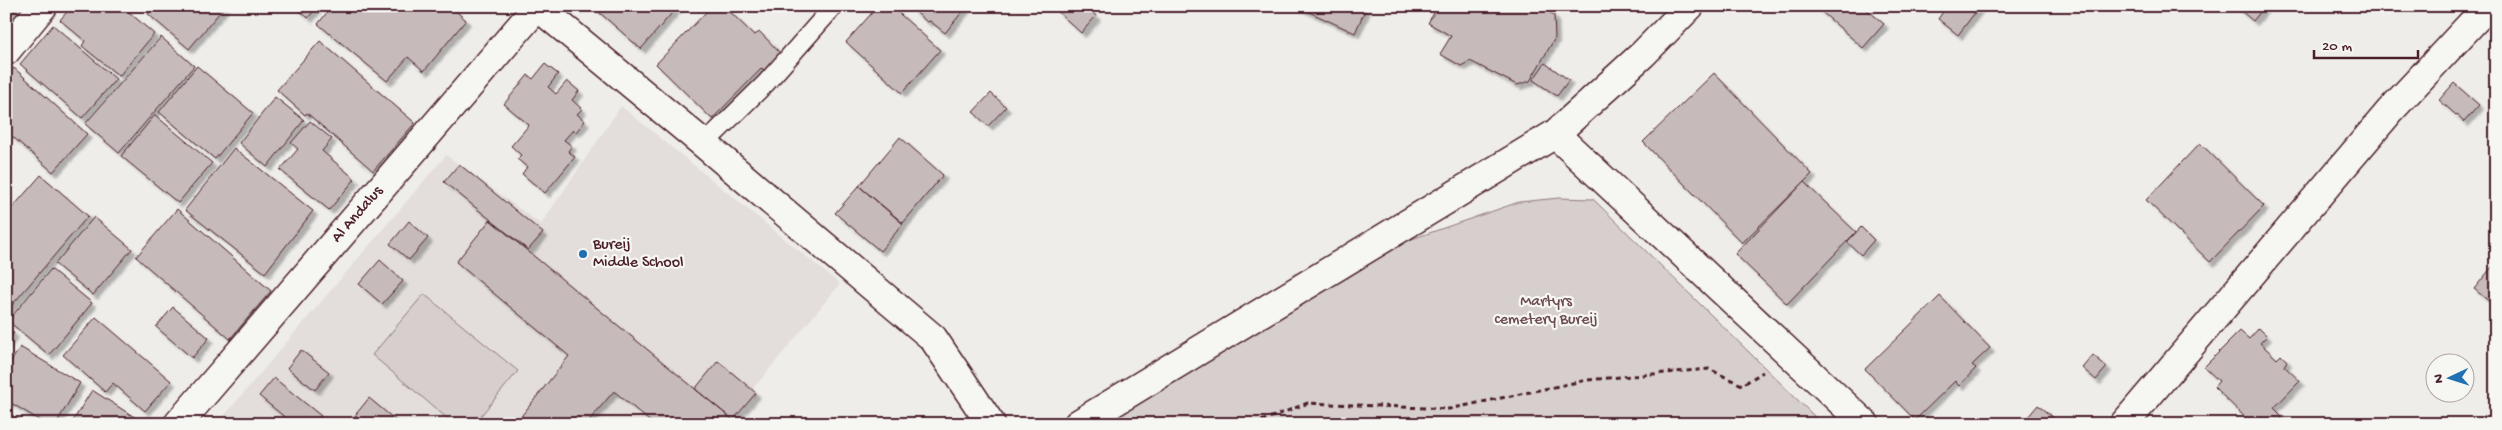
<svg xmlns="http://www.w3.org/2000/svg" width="2502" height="430" viewBox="0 0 2502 430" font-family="'Gochi Hand',sans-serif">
<defs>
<filter id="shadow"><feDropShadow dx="4.5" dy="4.5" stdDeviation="1" flood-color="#0004"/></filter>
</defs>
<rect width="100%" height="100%" fill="#efedea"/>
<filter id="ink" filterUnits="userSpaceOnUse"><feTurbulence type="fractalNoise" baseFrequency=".02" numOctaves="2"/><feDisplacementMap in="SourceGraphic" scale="10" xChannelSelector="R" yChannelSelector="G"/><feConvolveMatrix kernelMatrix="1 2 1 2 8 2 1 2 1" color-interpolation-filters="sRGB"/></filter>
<g filter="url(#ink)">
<path fill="#e3dedc" d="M621,106L840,284L724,424H217L446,155L541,224Z"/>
<path fill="#d7cfce" stroke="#90777c" d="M1559,198L1593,199L1814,416L1818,424H1106L1287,295L1409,240L1519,202Z
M424,294L518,371L474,424H454L372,355Z"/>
<path fill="#c6babb" stroke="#4a1f2b" filter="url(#shadow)" d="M6,6H17L6,21Z
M72,6H122L154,34L119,76L82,46L85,41L60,20Z
M154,6H225L189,49L148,14Z
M295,6H318L308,18Z
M332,6H450L466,20L424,71L408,57L387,81L318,24Z
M592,6H678L641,49Z
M712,6H724L754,35L760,32L781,54L765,71L762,68L712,119L656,64Z
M878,6H891L940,50L902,93L846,42Z
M912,6H967L945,33L930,21L927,22L911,8Z
M1058,6H1086L1096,16L1081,33L1055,9Z
M1296,6H1367L1355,33Z
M1438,6H1539L1554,15L1555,38L1530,81L1517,85L1470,61L1461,66L1440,54L1451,36L1428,23Z
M1815,6H1863L1884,24L1863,48Z
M1947,6H1980L1958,35L1938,19Z
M2235,6H2265L2253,21Z
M53,25L116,79L82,118L20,64Z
M161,37L194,66L119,153L85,124Z
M320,41L415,123L373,171L307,113L305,115L277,90Z
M1545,63L1569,80L1557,96L1533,80Z
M545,64L558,74L548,87L556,94L567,81L579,91L572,100L582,109L577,114L585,121L576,132L573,130L564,140L572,146L568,151L575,157L545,193L522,174L527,167L517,159L521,155L511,146L529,125L504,104L528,75L533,79Z
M197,66L253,113L215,159L159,112Z
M14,68L87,134L53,172L6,131V77Z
M1714,73L1812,174L1742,243L1643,142Z
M2454,83L2479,105L2464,122L2439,100Z
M991,93L1006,107L988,126L973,112Z
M275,97L304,120L267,167L239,143Z
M155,115L212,163L178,203L121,156Z
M310,121L332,139L322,151L355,179L329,210L280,170L298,149L291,143Z
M900,137L943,175L903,223L859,186Z
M2200,143L2264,206L2210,262L2146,200Z
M234,148L313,211L265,273L185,210Z
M459,164L543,233L528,250L444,182Z
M41,175L88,216L6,312V215Z
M1804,182L1856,232L1787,304L1735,254Z
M859,186L903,224L880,251L835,213Z
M177,209L271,291L230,339L136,257Z
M94,217L132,249L93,295L55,264Z
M490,220L733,420L730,424H653L614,391L586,424H515L569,356L456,262Z
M409,221L428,238L409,260L390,244Z
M1861,227L1874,240L1861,255L1847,242Z
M380,260L403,281L382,304L359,284Z
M2496,262V307L2474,289Z
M51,269L92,303L49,355L8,321Z
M1940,296L1990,348L1972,365L1976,368L1959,386L1955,381L1915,420L1865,369Z
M173,307L209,338L192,358L156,327Z
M96,317L171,381L145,411L113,383L105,392L63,355Z
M6,327L14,333L6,344Z
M2259,328L2267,336L2260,343L2277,359L2281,355L2287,361L2284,366L2300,381L2274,408L2283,417L2276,424H2252L2214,387L2219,381L2204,367L2240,331L2249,339Z
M20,347L80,383L56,424H46L6,400V370Z
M301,350L329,372L315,390L287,368Z
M2093,355L2107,367L2096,380L2082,368Z
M718,361L756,393L733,420L695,389Z
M274,378L321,416L315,424H293L259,396Z
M92,390L139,420L136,424H71Z
M369,398L400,424H348Z
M2038,405L2060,424H2022Z
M6,411L13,415L8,424H6Z
M17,418L27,424H14Z"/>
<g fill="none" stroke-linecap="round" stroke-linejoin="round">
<defs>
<path id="lane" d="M704,144L766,83L834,6"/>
<path id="street" d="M6,51L43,6
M1555,134L1865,424
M178,424L538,6
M2124,424L2390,111L2488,6"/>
<path id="secondary" d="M537,6L704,144L933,338L991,424
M1078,424L1555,134L1643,54L1690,6"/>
</defs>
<use href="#lane" stroke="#4a1f2b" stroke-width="21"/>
<use href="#street" stroke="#4a1f2b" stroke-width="31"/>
<use href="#secondary" stroke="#4a1f2b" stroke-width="31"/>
<path stroke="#4a1f2b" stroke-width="3" stroke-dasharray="5 4" stroke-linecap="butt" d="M1253,424L1308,403L1449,409L1587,380L1709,369L1742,385L1763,372"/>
<use href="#lane" stroke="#f6f6f2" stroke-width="18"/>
<use href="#street" stroke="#f6f6f2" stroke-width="28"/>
<use href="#secondary" stroke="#f6f6f2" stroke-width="28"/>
</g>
</g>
<circle fill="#1f6fb2" stroke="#f6f6f2" stroke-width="2" cx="583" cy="254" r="5"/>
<g text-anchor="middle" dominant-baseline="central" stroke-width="4.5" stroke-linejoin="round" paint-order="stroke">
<g font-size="16" fill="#4a1f2b" stroke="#f6f6f2">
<text transform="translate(358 215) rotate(-49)">Al Andalus</text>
</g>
<g font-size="16" fill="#4a1f2b" stroke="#f6f6f2" text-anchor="start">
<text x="593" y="245">Bureij<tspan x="593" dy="18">Middle School</tspan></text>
</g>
<g font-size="16" fill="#6d4b54" stroke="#f6f6f2">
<text x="1546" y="302">Martyrs<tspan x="1546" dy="18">cemetery Bureij</tspan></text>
</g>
</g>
<rect width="2502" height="430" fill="none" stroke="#f6f6f2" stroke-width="25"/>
<rect x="12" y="12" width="2477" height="405" fill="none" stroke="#4a1f2b" stroke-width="2" filter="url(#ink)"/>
<g transform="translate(2450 378) rotate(266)"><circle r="24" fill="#f6f6f2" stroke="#b1a0a2"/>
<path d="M0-4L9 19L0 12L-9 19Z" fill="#1f6fb2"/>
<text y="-8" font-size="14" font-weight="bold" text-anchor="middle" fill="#4a1f2b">N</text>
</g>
<path d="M2314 50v8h104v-8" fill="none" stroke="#4a1f2b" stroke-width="2.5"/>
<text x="2322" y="50" font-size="15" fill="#4a1f2b" stroke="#f6f6f2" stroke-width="4" paint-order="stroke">20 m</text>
</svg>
